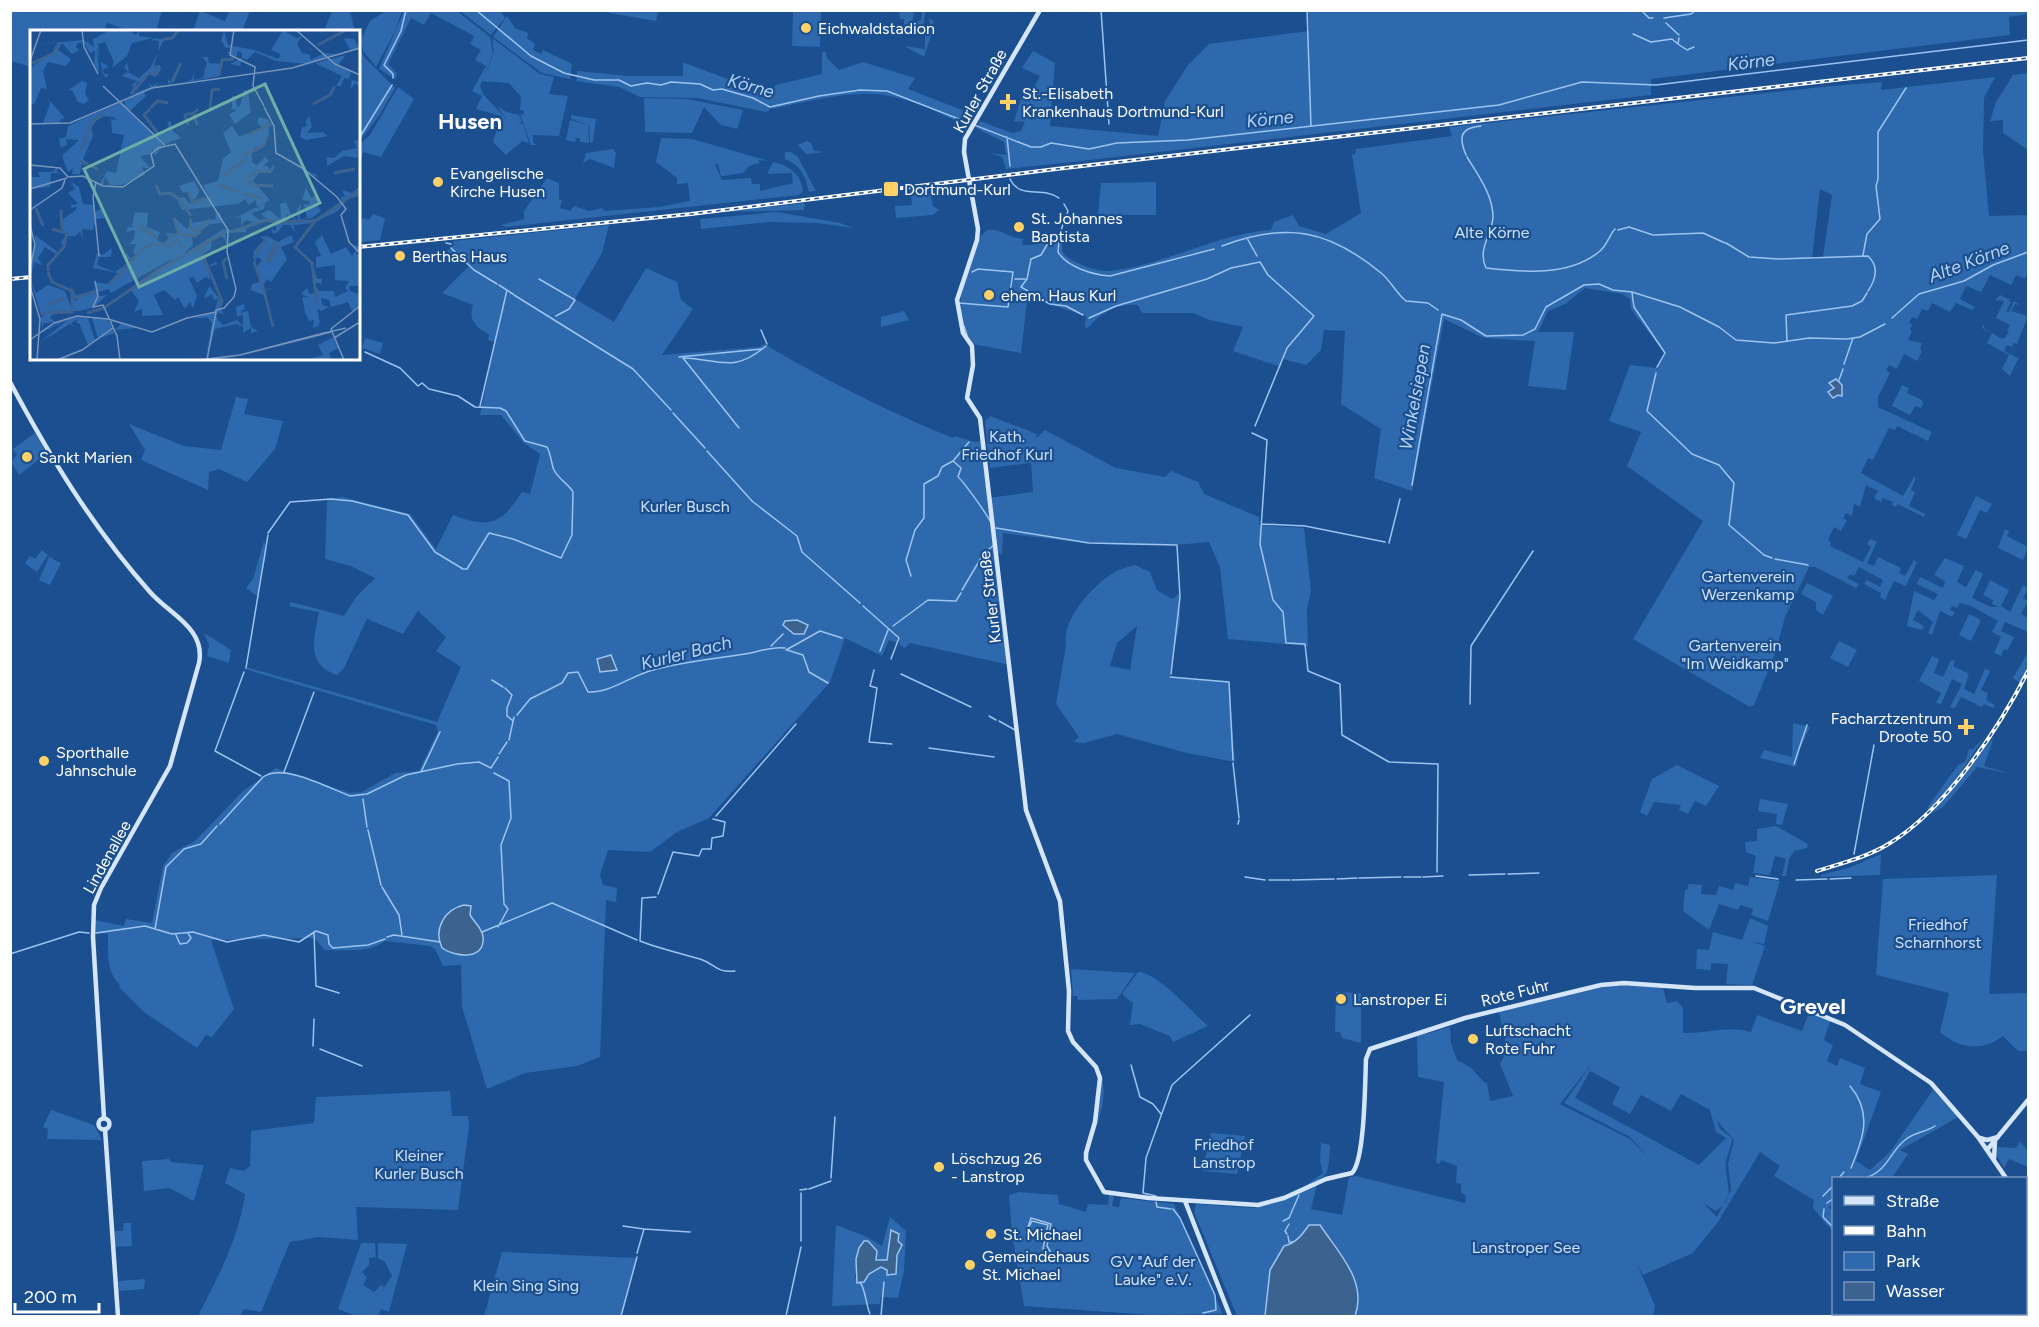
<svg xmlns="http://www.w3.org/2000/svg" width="2039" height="1327" viewBox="0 0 2039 1327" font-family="Figtree,sans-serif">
<rect width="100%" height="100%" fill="#1b4f8f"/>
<path fill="#2e69ad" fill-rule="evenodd" d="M10,11L11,10L162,11L156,31H123L124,29L107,23L105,31L32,32L31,67L11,61Z
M200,11L225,21L229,11H250L242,31H193Z
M332,11H350L355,31H324Z
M386,11H402L395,31L376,67L363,51L361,40L370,21Z
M404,11H457L490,37L493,53L483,81L494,52L492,38L540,74L554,77L549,94L568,96L559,136L533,135V143L538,145H531L520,114L523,115L524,111L520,110L521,97L509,83L482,81L480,86L483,94L507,120L497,106L507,112L519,115L522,122L518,123L523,124L529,143L522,141L506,155L493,142L501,116L476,109L482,96L472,91L486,66L475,60L481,50L470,44L474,36L431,13L424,25L411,18L388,64L397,74L395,79L379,69Z
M460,11H501L505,18L491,35Z
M610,11V10L658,11L656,21L610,13Z
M793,11H821L820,47L792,46Z
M899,11H914L912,23L921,20L922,12H925L923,29H931L929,19L933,20V29L924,57L904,46L925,49V34L904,32V19H900Z
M1308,11H2028V14L2009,17L2010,35L1651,79V95L1090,160L1006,169L1002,157L990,153L1006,155L1004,142L976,128L980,121L1012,133L1021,131L1025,122L1014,121L1022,96L1028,99L1040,76L1022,68L1033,51L1055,63L1050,126L1158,136L1165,101L1188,65L1209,44L1309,31Z
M507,16L515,28L528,33L527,38L535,44L533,50L541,54L543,50L572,64L570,79L542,73L493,37Z
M358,45L365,58L395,88L379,116L359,142Z
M822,52H826L827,58L839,70L863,62L915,78L908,89L975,115L967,126C941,114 913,99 884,95C849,90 807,102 772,109L771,103L770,110L766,112L697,98L640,97L619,87L576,81L577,71L629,76H683V63H685L741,84L773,89L776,85L822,74Z
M2028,73V150L2003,133V120L1990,121L1996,102L2013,75Z
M1995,77L1984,98L1983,151L1989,216L2028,215V272L2025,279L2016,275L2011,285L1990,275L1981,292L1966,286L1960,299L1975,307L1972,310L1956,303L1950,312L1932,303L1928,311L1922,309L1917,319L1912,317L1909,323L1912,324L1910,330L1912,331L1908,340L1922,343L1920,349L1922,351L1917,361L1904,354L1897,369L1889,365L1886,370L1890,373L1878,397V407L1932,432L1928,441L1897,426L1895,430L1889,428L1873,460L1868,458L1861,473L1903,496L1914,477L1916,478L1911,490L1915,492L1909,506L1925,514L1924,517L1898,504L1895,507L1892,505L1893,502L1883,498L1881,502L1874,498L1878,491L1866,485L1860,507L1854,504L1852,516L1846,513L1843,518L1847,520L1841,531L1834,527L1828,540L1831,542L1830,546L1863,562L1871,547L1867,544L1870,539L1877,542L1867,563L1874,566L1878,557L1901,568L1899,573L1905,576L1914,560L1917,562L1906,586L1894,581L1885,600L1880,597L1881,593L1864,584L1867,580L1880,587L1883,580L1859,567L1854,576L1850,574L1847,578L1859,584L1856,588L1815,567H1809L1785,617L1775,654L1754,705L1750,707L1633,639L1703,521L1627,466L1641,432L1609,421L1630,365L1656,368L1665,354L1631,309L1630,299L1622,294L1585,288L1565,304L1548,311L1538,332H1574L1566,390L1528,386L1535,341L1484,338L1444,319L1412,491L1374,478L1381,429L1341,404L1345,331L1324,330L1321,350L1306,365L1283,359L1281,367L1233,351L1243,327L1210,320L1193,313H1142L1138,305C1117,303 1100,313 1088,328L1085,327L1086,316L1045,303L1028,293L1021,353L973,344C946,304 969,278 979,238L987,230C1000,228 1009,238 1023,239L1022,245H1033L1038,235L1053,236L1052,240L1063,238C1062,242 1061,248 1063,252C1066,261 1098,272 1108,271C1164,266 1215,234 1271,230L1274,222L1293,215L1299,226L1326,234L1361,213L1352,155L1355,154L1356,149L1452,136L1449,127L1831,86L1882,82L1881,90ZM1820,189L1832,195L1823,257L1812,259Z
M398,87L414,99L381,157L363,152L359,167V145L370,135Z
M644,98L687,99L743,110L737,129L721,125L704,107L692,133L645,132Z
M571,115L596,119L593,142L590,143L589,125L571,119Z
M570,120L588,125L589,143L580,142V138H576L575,142L566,140Z
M661,138L692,139L769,161L759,160V163L749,166L743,173L724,176H721L718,164H715L722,180L751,178L752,184H760V191L793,183L792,173L767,174L773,162C789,166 801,173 803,191L799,195L505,227L501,225L524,219V211L547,178L559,183V199L562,200L560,208L570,211L574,206L589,211L602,208L605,211L659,207L690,201L688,183L677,184V178L656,162Z
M807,141L811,143L814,151L825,152L806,154L798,145Z
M613,149L616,153L614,168L590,159L583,163L586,153Z
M785,152H791L798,157L816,191L809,192C806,176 800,165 785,159Z
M1156,182V215H1098L1101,183Z
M947,185V195L931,197L933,206L939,210L933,215L896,218L895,206L912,205L911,196L907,195L906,191Z
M805,203L804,210L720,212Z
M777,212L840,223L853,228L818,223L769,222L701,229L700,219Z
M373,214L385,218L380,240L359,242V222L363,218L369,220Z
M609,225L602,253L575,299L614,322L646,268L677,282L681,300L693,309L662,355L759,347L764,344C825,380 887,411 953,438L954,436L975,442L983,441L989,498L1033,492L1031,463L990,468L985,421L990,416L1037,434L1036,438L1045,430L1116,468L1165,477L1171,471L1198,482L1204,494L1259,517V525L1304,528L1311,591L1307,609L1308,646L1228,639L1220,567L1209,542C1136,550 1075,542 1003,533L1002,555L997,552L1010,665L910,643L905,648L900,645L899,640L897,643L889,640L882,656L845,638L830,682L709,818L677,832L650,852L608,850L600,875L603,885L617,888L616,902L606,900L600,1057L577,1066L525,1073L487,1089L462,1007L461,965L443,966L435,949L430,946L385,941C372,953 342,950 325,950L314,938L211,940L234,1009L212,1037L206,1035L197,1048L144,1012L119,987L120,985C106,972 108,952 108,934L96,933L95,920L124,926L126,919L152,923L163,866L172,853L195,841L243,791L276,768L350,793L362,792L395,773L419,771L438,731L436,725L245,669L246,667L437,722L461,667L436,651L446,637L418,611L403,634L367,619L344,668L337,675C305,664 314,639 319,612L289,606L291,602L344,616L356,597L375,578L351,566L325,559L327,499L342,497L410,514L436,549L453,515C489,528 500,526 522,492L530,494L540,454L524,443L501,415H480L495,342L488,340L489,334C476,328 468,320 473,305L442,293L469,266L447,251L454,245L453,241ZM464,905L471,906L470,915C478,928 486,932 481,948L440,942C438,924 445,909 464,905Z
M2000,295L2011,300L2008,301L2011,302L2006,312H2009L2014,301L2020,305L2015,304L2011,311L2028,316L2017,344L2014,343L2012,347L2007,345L2004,351L2018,358L2020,355L2010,376L2002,369L2009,355L1987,343L1992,333L1982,328L1984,324V328L2002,339L2005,338L2009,331L2005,329H2008L2010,325L1996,318L2004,301L1995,300Z
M904,311L909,320L881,327V317Z
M365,338L383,343L380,354L362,348Z
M1902,385L1909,388L1907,393L1922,400L1923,404L1921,408L1915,406L1910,415L1892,406Z
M236,397L248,399L244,414L283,421L275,449L247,482L219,469L209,472L208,490L141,460L145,450L129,424L184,446L221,450Z
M35,433L47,453L19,475L11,461L17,455L13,449Z
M1976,496L1992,504L1987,513L1980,510L1966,539L1957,535Z
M2005,529L2009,531L2007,536L2028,547L2023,560L1998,548Z
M264,541L267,551L257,596L246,588L253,579Z
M42,550L48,555L37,572L25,563L30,556L35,559Z
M49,557L61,563L50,585L39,580Z
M1945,558L1964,566L1957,582L1966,587L1976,570L1983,574L1972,598L1991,607H1998L1992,604L1993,600L1983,595L1990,580L2009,590L2001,606L2010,612L2023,585L2028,588L2023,598L2028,601L2021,614L2028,618V632L2005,622L2001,631L2014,637L2008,650L2004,649L2001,656L1994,653L2001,637L1992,632L1998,621L1969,605L1960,603L1957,608L1952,606L1950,610L1955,612L1952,617L1940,611L1932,635L1928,633L1933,622L1918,610L1913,620L1924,626L1922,630L1907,626L1914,591L1934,600L1938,594L1917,584L1920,577L1943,588L1945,581L1934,575Z
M1135,565L1150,572L1157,590L1172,599L1180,593V621L1169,678L1229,681L1235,762L1187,753L1117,734L1084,743L1073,742L1079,737L1056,704L1066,646C1061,620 1092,586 1113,573C1119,569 1128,567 1135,565ZM1137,626L1130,670L1110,666L1117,643Z
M1807,583L1833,596L1823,615L1816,610V602L1801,594Z
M1969,614L1981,620L1971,641L1959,635Z
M204,633L231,650L229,663L207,656L209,645Z
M1839,641L1857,650L1848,667L1830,658Z
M2028,652V668L2020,683L2013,678Z
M1932,656L1939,659L1934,673L1943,677L1951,660L1955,661L1953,666L1969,674L1964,689L1974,694L1985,669L1990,671L1981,690L1988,693L1986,700L1995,705L1993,708L1984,704L1982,707L1961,697L1955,708L1950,707L1962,684L1952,679L1941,704L1936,703L1941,693L1919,681Z
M1793,723L1810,727L1800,749L1796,767L1760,758L1764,750L1792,757Z
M1985,736L1955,781L1929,810L1927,808L1958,765L1965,762L1969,749H1973Z
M1994,737L1984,766L2011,774L1977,767L1943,807L1931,814Z
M1677,765L1719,786L1706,806L1695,801L1688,814L1679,810L1681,805L1654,802L1647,816L1640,812L1652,779Z
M1760,799L1788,804L1782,825L1776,824L1777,814L1758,811Z
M1776,826L1808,844L1807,848L1794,851L1789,859L1786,876H1782L1786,859L1775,856L1770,875L1753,873L1756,856L1746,852L1745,842L1757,841V829Z
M1881,854L1880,875L1821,877V875L1851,867Z
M1997,875L1989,994L2028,993V1051H2018L2003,1036C1982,1052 1960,1049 1940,1032L1949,993L1876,975L1883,879Z
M1750,877L1780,881L1768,921L1751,915L1753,909L1740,905L1738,910L1719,904L1709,930L1683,911L1685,890H1687L1689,884L1702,885L1701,894L1716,895L1719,886L1733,890L1735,883L1748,886Z
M1750,918L1768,926L1764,944L1749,941L1765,946L1752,985L1726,984L1728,964L1711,963V970L1696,969L1697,949L1709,950L1713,932L1742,940Z
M1071,969L1135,973L1117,999L1078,1000L1077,996H1073Z
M1138,972C1157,972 1192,1012 1208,1026L1173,1042L1170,1036L1140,1024L1130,1025L1133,1003L1122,994Z
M1627,985L1663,988L1667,1003L1677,1001L1683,1008V1033C1706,1034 1727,1025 1751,1032L1757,1015L1802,1031L1809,1013L1830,1021L1824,1040L1833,1045L1827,1061L1837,1066L1840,1058L1865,1068L1860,1084L1881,1092L1856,1161L1870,1170L1890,1152L1933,1090L1958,1117L1900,1150L1908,1154L1892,1178H1834L1833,1204L1829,1207L1833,1211V1232L1813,1208L1814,1200L1774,1176L1780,1166L1760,1152L1718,1222L1693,1253L1643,1275L1637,1264L1655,1306L1653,1316H1237L1194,1212L1196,1204L1254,1208L1317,1185L1311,1209L1342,1215L1349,1177L1356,1176L1465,1203L1466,1196L1461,1192V1184L1456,1183L1457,1166L1441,1160L1440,1164L1436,1163L1444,1082L1418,1077L1417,1036L1450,1027L1451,1043L1457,1060L1470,1067L1485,1083L1487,1082L1490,1101L1513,1096L1500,1064L1507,1050L1499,1012L1608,986ZM1594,1061L1564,1103L1630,1137L1649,1158L1630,1139L1560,1104ZM1590,1071L1620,1087L1612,1104L1630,1114L1641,1095L1671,1111L1681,1094L1710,1110L1716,1132L1726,1138L1699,1165L1575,1098ZM1716,1117C1720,1128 1728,1131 1734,1140L1728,1164L1731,1190L1717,1217L1703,1203L1716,1211C1738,1197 1724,1181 1726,1162C1727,1154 1732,1147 1732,1138L1720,1129Z
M1336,992L1361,993V1043L1342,1038L1340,1032H1335Z
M1098,1067C1114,1098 1092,1129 1088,1159V1145L1100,1091Z
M450,1091L452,1116H468L469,1126L458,1210L356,1207L358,1240L319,1237L290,1242L261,1312L244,1309L240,1316H198C218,1277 239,1238 245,1194L225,1183L230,1168L244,1171L250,1166L251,1131L314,1123L316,1097Z
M51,1110L94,1125L102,1140L47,1139L48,1129L43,1127Z
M1211,1133L1245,1136L1237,1174L1202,1171Z
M2020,1141L2028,1151V1167L2009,1159L2004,1168L1997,1156V1147L2016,1148Z
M1321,1143L1330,1145C1328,1176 1330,1176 1302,1188L1323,1173L1320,1161Z
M169,1159L171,1162L204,1165L194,1201L169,1188L144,1191L142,1161Z
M1019,1192L1058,1195L1059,1204L1086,1212L1088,1204L1108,1205L1109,1194L1114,1196L1112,1206L1119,1207L1121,1198L1174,1204L1223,1314L1151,1315L1024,1306L1012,1233L1009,1195Z
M890,1217L906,1231L904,1271L898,1298L881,1297L880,1304L832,1306L836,1225L865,1236L882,1246ZM891,1230L898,1234V1241L902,1245L897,1255L896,1274L887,1275V1270L881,1267L869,1274L868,1278H855L859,1248L864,1243L877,1251L876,1260H887Z
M124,1223H131L132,1246L115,1247L114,1231H123Z
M361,1243H375L376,1257L369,1258V1265L362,1272L367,1278L363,1285L374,1292L381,1285L384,1287L392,1276L385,1262L378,1258V1243L407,1244L389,1312L381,1309L378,1316H356L338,1309Z
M502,1252L637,1258L622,1316H484Z
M145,1279L144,1289L119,1291L118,1281Z"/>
<path fill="#3c6290" stroke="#9cc4f0" stroke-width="1.5" d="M1836,379L1842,385V396L1838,395L1833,398L1828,392L1834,388L1829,383Z
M797,620L808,625L804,634H794L783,625L785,621Z
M611,655L617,670L600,672L597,659Z
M464,905L471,906L470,915C475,923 481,927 483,936C486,961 455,957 442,948C433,929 445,909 464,905Z
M1031,1218L1051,1224L1047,1246L1050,1251L1043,1249L1048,1225L1032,1221L1026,1233Z
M1309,1225H1320C1337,1251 1368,1281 1355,1316H1265L1270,1270L1284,1246C1296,1243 1302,1235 1309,1225Z
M891,1230L899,1234L898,1241L902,1245L897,1255L896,1274L887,1275V1270L881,1267L869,1274L864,1282L857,1283L856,1259L859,1248L864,1241H868L877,1251L876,1260H887Z"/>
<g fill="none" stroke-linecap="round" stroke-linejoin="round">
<path stroke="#9cc4f0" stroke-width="1.5" d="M476,10L531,56L564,73L594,80H619L631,86L647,83L661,85L671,82L700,84L713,90L722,89L753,98L770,107L819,96L860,90L887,91L1031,147H1041L1051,143L1089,149L1117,143L1188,140L1499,105L1582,82L1656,85L2028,40
M1101,10L1109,124
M1307,10L1311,126
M1641,10L1649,18H1653
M1664,18L1691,14L1696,10
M1666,23L1679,35
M1633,34L1651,42L1672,39L1678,44
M1679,38L1678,44L1687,50L1694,47
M393,78V74L384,65L401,31L406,10
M1007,137L1010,166
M358,140L392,85
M1466,155C1459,138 1459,128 1481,126
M1467,157C1478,175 1493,195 1493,217C1492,235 1477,249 1486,268C1523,272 1569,277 1600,251C1607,245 1610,234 1615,229
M1010,179C1020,200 1042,186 1059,198
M1064,204L1068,211L1066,217
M1618,230L1629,227L1653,235L1703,233L1725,243
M1060,234L1064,221
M1051,238L1041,255L1031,259L1027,279L1021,287L1050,304L1066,306L1083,315
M1247,238L1257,256
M1059,240L1058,252C1067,267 1093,275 1110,276L1214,249
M446,243L451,244
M1726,243L1749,257L1778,259
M1222,246C1286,222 1328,229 1381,273C1391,281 1396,293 1406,301L1428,303L1438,310
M451,248L474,270L497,284
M1863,255L1867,234L1880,219L1876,186L1878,179V132L1906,88
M1779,259L1868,256C1879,266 1876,279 1868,291
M539,279L575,300L569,309L556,316
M1015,279H1025
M499,285L513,294
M1632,293L1634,307L1665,353L1657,367
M514,295L633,369L671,410
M959,303L1008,307L1013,272L978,269L972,272
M1089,318L1116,306L1207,279L1231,268L1260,262L1268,275L1314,316L1287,348L1255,426
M1892,318L1919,294L1964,281L1993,265L2028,252
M964,326L967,335
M761,330L767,344
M1787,341L1786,315L1852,306L1862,301L1867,293
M679,357L762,349
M1844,364L1853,338
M1656,373L1647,411L1692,454L1719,465L1734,483L1729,525L1764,555L1772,558
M1839,380L1843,369
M480,406L507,290
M673,413L705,448
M739,428L683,358C719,359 733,374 766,346
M1252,433L1267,440L1260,544L1273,600L1283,612L1286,643L1305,644L1308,671L1340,684L1342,735L1389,762L1438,764L1437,872
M969,442L953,461L961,468L958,477C964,482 986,513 990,521
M707,451L752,501L797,536L802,552L860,603
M1412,485L1442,314L1461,320L1486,336L1523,335L1535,329L1546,307L1584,285L1599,284L1613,290L1632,292L1680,307L1719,327L1736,340L1774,343L1809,338L1847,339L1860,337L1885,324
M1262,524L1305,526L1385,542
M996,528L1089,543L1177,545L1180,597L1171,674
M268,533L290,502L331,499L352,501L408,515L435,552L463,569H467L489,533L513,539L561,558L572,535L573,492C568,483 559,480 554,470C551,463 551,454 547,447L525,441L506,411L500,408L475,407L458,396L429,389L422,383L418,386L400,368L365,352
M1389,543L1400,499
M1775,559L1808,565
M911,576L906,560L915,530L924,518V484L938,476L942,467L953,461
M962,590L984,553L994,545
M863,606L899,638L891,659
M893,626L928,600L956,601L961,593
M771,646L783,634
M786,650L820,631L842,638
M787,650L803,655L809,672L828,683
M880,651L888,630
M246,668L268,535
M874,670L870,686L877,688L869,742L892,744
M244,672L215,751L261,776
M901,674L971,707
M1170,677L1229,682L1233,760
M492,680L503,687
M505,688L512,695L507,708V716L512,720
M1470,704L1471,646L1533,551
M517,715L530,699L562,683L568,673L578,672L588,692C611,693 630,676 653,670C683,661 714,659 745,654C759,652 771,646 785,648
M989,716L996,720
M999,721L1015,730
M509,740L514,717
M929,748L994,757
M499,754L507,742
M1233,763L1239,818
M1794,764L1807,725
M284,772L314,692
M421,772L440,732
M494,773L509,781L511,818L501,845L504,904L508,909L498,927
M363,799L367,827
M716,816L796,724
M220,824L263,777C284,763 328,788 350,796L367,794L406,775L457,764L479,762L491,768L498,757
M1238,824L1239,820
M368,830L381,885
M1854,854L1874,745
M1508,874L1539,873
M1469,875L1505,874
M1756,876L1778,879
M1245,877L1265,880
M1404,877H1421
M1423,877L1443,876
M1359,878L1401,877
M1337,879L1357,878
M1830,879L1851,878
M1269,880H1290
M1292,880L1334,879
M1796,880L1827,879
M382,887L399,915L402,935
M658,894L673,852L699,856L702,849H711L712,838L723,836L725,822L713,819
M656,897L642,898L640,941C660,949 680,953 700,959C716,964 715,973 735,971
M155,929L166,867L184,849L201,844L217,826
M482,932L552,903L637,940
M96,933L145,926L172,934L193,932L227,942L264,935L299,942L316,931L328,935L329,944L333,948L368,945L385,939
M314,933L316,986L339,993
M176,935L180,944L187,943L191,938L188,933
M387,937L394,935L440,942
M10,954L79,932L89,933
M313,1046L314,1019
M320,1049L362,1066
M1131,1065L1140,1097L1153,1104L1161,1114
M1850,1086C1873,1113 1863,1139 1851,1168
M831,1178L835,1117
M1839,1178L1844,1172
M1855,1178H1858
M1866,1178C1889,1169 1889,1153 1905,1140C1912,1133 1926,1132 1935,1126
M809,1189L831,1181
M800,1190L807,1189
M801,1193V1241
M1156,1196L1143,1193L1146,1158L1172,1085L1250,1015
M1823,1196L1834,1185
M1156,1202L1157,1207L1171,1209
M1827,1203L1834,1198
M1173,1209L1180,1218L1215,1295L1216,1310L1203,1313
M1824,1209L1823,1217L1834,1228
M1283,1221L1289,1218L1299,1195
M623,1226L644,1229L637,1253
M644,1229L690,1232
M1287,1234L1285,1231L1289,1224
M1288,1236L1289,1242H1293
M860,1282C866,1291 866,1305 870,1314
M1956,1314L1958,1316
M621,1316L637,1257
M786,1316L801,1247
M881,1316L884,1282"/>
<path stroke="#d6e6fa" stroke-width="4.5" d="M1040,10L965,139L964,152L978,229L977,240L957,300L963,333L972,346L973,365L967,398L980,418L1026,810L1060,901L1069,991L1068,1031L1073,1042L1096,1067L1100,1078L1095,1122L1086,1153V1160L1104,1192L1149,1198L1258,1205L1284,1198L1326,1179L1352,1173C1365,1160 1365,1081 1366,1059L1370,1049L1465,1018L1601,985L1624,983L1695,988H1754L1845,1025L1931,1083L1978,1137L2006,1178
M10,382C50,457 93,528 150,592C169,614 206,628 199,663L170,766L101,888L94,905L93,937L104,1118
M98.5 1124a5.5 5.5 0 1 1 11 0a5.5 5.5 0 1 1-11 0Z
M105,1129L118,1316
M1980,1138L1987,1140L1998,1137
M1987,1150L2028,1100
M1994,1159L1995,1141
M1185,1201L1230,1316
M2026,1206L2028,1210"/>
<defs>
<path id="rail" d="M358,247L691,214L1056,169L2028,58
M10,279L32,277
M1817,871C1842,863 1868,857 1890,843C1945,810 2000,727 2028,671"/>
</defs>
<use href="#rail" stroke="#fff" stroke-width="4"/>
<use href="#rail" stroke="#1b4f8f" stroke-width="1.5" stroke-dasharray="4.5" stroke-linecap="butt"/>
</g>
<g fill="#ffd166" stroke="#1b4f8f" stroke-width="2">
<circle cx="806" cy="28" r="6"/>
<path d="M1005 93h6v6h6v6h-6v6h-6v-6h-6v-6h6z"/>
<circle cx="438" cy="182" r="6"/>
<rect x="883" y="181" width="16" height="16" rx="3"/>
<circle cx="1019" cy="227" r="6"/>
<circle cx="400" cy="256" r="6"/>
<circle cx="989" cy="295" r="6"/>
<circle cx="27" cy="457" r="6"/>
<path d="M1963 718h6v6h6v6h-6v6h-6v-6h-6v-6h6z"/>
<circle cx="44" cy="761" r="6"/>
<circle cx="1341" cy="999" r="6"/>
<circle cx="1473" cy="1039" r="6"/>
<circle cx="939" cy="1167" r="6"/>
<circle cx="991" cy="1234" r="6"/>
<circle cx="970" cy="1265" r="6"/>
</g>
<g text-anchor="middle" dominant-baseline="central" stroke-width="4.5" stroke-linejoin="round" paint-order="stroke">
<g font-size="16" fill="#fff" stroke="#1b4f8f" text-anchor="start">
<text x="818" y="28">Eichwaldstadion</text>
<text x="1022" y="93">St.-Elisabeth<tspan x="1022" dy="18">Krankenhaus Dortmund-Kurl</tspan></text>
<text x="450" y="173">Evangelische<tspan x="450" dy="18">Kirche Husen</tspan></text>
<text x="904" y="189">Dortmund-Kurl</text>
<text x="1031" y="218">St. Johannes<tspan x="1031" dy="18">Baptista</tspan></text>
<text x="412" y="256">Berthas Haus</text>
<text x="1001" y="295">ehem. Haus Kurl</text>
<text x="39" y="457">Sankt Marien</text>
<text x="1952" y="718" text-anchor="end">Facharztzentrum<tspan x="1952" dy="18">Droote 50</tspan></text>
<text x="56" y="752">Sporthalle<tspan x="56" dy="18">Jahnschule</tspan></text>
<text x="1353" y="999">Lanstroper Ei</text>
<text x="1485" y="1030">Luftschacht<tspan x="1485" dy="18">Rote Fuhr</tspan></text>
<text x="951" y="1158">Löschzug 26<tspan x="951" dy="18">- Lanstrop</tspan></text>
<text x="1003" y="1234">St. Michael</text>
<text x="982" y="1256">Gemeindehaus<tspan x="982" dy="18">St. Michael</tspan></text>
</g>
<g font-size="16" fill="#fff" stroke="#1b4f8f">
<text transform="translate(980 91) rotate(-61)">Kurler Straße</text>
<text transform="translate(990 597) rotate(-97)">Kurler Straße</text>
<text transform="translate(107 857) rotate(-61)">Lindenallee</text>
<text transform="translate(1515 993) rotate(-14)">Rote Fuhr</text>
</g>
<g font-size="16" fill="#cfe3fa" stroke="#1b4f8f">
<text x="1492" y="232">Alte Körne</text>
<text x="1007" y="436">Kath.<tspan x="1007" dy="18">Friedhof Kurl</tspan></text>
<text x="685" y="506">Kurler Busch</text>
<text x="1748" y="576">Gartenverein<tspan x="1748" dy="18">Werzenkamp</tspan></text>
<text x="1735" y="645">Gartenverein<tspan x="1735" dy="18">"Im Weidkamp"</tspan></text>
<text x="1938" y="924">Friedhof<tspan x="1938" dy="18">Scharnhorst</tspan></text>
<text x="1224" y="1144">Friedhof<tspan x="1224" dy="18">Lanstrop</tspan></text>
<text x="419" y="1155">Kleiner<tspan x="419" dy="18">Kurler Busch</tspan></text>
<text x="1526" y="1247">Lanstroper See</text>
<text x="1153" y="1261">GV "Auf der<tspan x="1153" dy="18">Lauke" e.V.</tspan></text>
<text x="526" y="1285">Klein Sing Sing</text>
</g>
<g font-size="18" font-style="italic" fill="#b5d3f5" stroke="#1b4f8f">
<text transform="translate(1751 62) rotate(-7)">Körne</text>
<text transform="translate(751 86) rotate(16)">Körne</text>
<text transform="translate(1270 119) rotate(-6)">Körne</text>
<text transform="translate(1969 262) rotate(-21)">Alte Körne</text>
<text transform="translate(1415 397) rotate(-80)">Winkelsiepen</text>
<text transform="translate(686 653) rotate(-14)">Kurler Bach</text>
</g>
<g font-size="22" font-weight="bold" fill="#fff" stroke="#1b4f8f">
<text x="470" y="121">Husen</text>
<text x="1813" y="1006">Grevel</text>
</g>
</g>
<g transform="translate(30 30)">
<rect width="330" height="330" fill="#1b4f8f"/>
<path d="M80,0H99L106,5L110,0L109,6L131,9L140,8L149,0L141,9L133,11L128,22L129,11L123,10L120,17L123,8L102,13L97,26L82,38L84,32L75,12L68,14L70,31L79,37L73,39L74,44H79L76,48L73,44L74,48L67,17L69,42L64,37L65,21L60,23L53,12L48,13L46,17L50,20L42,24L32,13L28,20L41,29L36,36L18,32L13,41L17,59L11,58L5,73L1,75L0,38L23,22L27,14L26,13L15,14H11L54,10L64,17L63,9ZM194,0L198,15L224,20L249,29L250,24L241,20L253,0L266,8L272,6L267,14L272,23L280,25V30L293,24L286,18L293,23L307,24L320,20L314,8L324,9L330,18L277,34L246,31L225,22L217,30L212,28L210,36L200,34L212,28V23L208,21L206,27L196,22H201L202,17L196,18L191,11ZM128,23L124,36L130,35L131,40L125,47L119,44L107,53L101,64L121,57L118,52L123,56L129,52L126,56L138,54V49L141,52L152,32L141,53L100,65L104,55L100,56L107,51L91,46L98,42L94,37L97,32L99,43L109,48L120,38ZM316,25L308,35L321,42L319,49L330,52V59L326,53L320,59L322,50L314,48L311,56H306L312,46L285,33ZM172,27H178L179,33L191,34L190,46L156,52L162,49L164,43V50L173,48L177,32ZM52,51L57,53L55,64L59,70L54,74L48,72L42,60L37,61ZM214,60L218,61L221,82L205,94L199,84L208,80L202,79V66H205L207,77L210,76ZM114,62L116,66L100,81L134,114L125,126L123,119L121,124L110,126L121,139L112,137L115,145L92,155H80L75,146L73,156L70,154L77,141L52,134L50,144H42L43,138L38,142L32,126L49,110L36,109L37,115L31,118L29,109L36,107L38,96L91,72L96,76L94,71ZM70,86L83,87L87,90L81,89L82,103L94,105L86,143L65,138L53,129L63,106L61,98ZM18,69L35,88L29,90L31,94L13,93L20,74ZM279,86L282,97L277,103L293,102L298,106L276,110L270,107L272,97L278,96L275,92ZM229,87L239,90V104L234,116L225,117L221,126L241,123L222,126V132L227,135L235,127L239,131L233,136H238L240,142H229L223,151L240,170L227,178L226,170L218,175L216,169L208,174L152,180L147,169L154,167L160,174L179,167L173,155L188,151L193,129L201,122L193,103L202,96L209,106L223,102L232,98L227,92ZM141,91L142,100L151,108L136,114L127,106L140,101L137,92ZM328,110V128L314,126L285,143L288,149L279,142L284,144L297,136V127L304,128L312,121L327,118L324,111ZM27,138V143L34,144L21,143L20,157L0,159V147H10L8,142H22ZM164,151L169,160L166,169H161L158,161L153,163L149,156ZM41,152L49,157L53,174L65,175V182L71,179L75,188L66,189L63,200L52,199L53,211L50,201L45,206H36L34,219L31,212L38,203L33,201V189L46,180L47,177L41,178V175L48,174L38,163L45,159ZM330,156L329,166L318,169L308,181L285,192L265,217L282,232L287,249H292L291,256L290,253H284L289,261H304L305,267L318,261L315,258L319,251L305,250V235L286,238V227L291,226L285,212L292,205L301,224L316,217L322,226L326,220L323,217L325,215L330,216L326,224H330V256H319L320,261L329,264L330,276L322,281L318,272L301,277L299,270L291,268L292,275L299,277L291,281L287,279L290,293L287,294L290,295L283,298L284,290L279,291L275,282L272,267H279L271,264L277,258L279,264L285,263L281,233L265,217L283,193L264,195L265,202L260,195H253L248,202L243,204L241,199L246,201V193L236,190L218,197L215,202L195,203L196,211L191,205L182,208L181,219L173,224L178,236L186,232L188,234L178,237L180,250L176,247L167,253L164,247L159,248L167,266L163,278L160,272L155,279L148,267L145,270L134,260L124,265L133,285L112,286V279L104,282L109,271L101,260L144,228L81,263L78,259L68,262L69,266L77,265L64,277L50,281L15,282H41L26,283L20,287L25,292L14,293L12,300L11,287L15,285H11L0,249L6,263L18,255L35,261L42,280L41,267L46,271L48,269L44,268L41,256L46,265L59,263L66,260L65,252L77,254L88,243L63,238L67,223L73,225L82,218L81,227H69L67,235L85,242L102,230L96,229V222L101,229L106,225L103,222L106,214H99L105,208L98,206L104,207L105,200L96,202L98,197H106L102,196L105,182L118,183L117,197L130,202L127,210L134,214L140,209L135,203L148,204L144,187L157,199L161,193L186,189L185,183H190L193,193L180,194L162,207L163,215L152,225L194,199L208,201L223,192L216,190L211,196V187L205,188L235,173L234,179L221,183L229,190L237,189L231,184L239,180L251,189L250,174L256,172L262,188L257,184L255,190L264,192L263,188L268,189L267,179L271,174L270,189L277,188L274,174L279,175L280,171L272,170L276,157L281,168L285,166L291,173L287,175L291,181L282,188L270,190L265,189V192L286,189L312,172L311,167H315L312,160L322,163ZM5,205L29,223L27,225L15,217L8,228L12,235L5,232L0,248ZM261,205L264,212L251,217L257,229L241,252L237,249L233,255L235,260L245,257L235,261L236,273L234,265L221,260L222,254L231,252L226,237L232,230L227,227L224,235V221L234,210L230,207L237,206L248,212ZM179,256L191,271L189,277L194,284L185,282L188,290L193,295L207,290L213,296V285L207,286L206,277L214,274L215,279L209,283L218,281L221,297L228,301L221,303V298L213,303V297L206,294L185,299L176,328L182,293L177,287L163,289L185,281L188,269L184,270L182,264L174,269ZM47,287L72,288L94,294L106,298L85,300L91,294L78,290L82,298L72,305L82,299L85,303L68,309L62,288H58L65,310L58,315L49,293H46L48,289L41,293L42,294L44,297L40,294L10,312L39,289L11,303L16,299L32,291ZM303,307L308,318L299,323L301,330H276L293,325L288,315Z" fill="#2e69ad" fill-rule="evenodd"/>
<path fill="none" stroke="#3c6290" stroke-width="3" d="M134,9L142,8L149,0M288,15L316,0M1,34L24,23L27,16M189,45L192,30L204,29M142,52L151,33M101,64L119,43H127L125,36M283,74L300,65L305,56M120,78L128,71L138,73M180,78L182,60L190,59M120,79L114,85L129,105M158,95L155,85L164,83M167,95L164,83L168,79M217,105L242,94M51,121L63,91L75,84M214,126L234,115L236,108M50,131L68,139M304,143L325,139M193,147L214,130M126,155L130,164L140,163L149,169L161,186M189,155L208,162M243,156L223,155L217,146L225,145V141L240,142L244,136M158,161L163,173L175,168M213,164L232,168M6,178L13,196M31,180L32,199M161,188L160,199L167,201L180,189M285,191L265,217L282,233L287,276M248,192L285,191L330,160M109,196L127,208M201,202L236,190L248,192M150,205L165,206L171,201M169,216L192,271L189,278M137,219L147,210L153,219M109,222L122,214H136L141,206L149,204L144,188M197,228L193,232L197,249M224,228L238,207M224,232L231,252M236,232L247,211M238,233L250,215M18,241V235L34,217L37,203L22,199M18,242L22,252L42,261V279M232,253L243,297M79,255L108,224M44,268L66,261M17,275L34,268M12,283L43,282M57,283L74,278L130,239L196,202"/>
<path fill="none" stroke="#7695bc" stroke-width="1.5" d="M52,0L54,17L68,44M204,0L200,25L225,37L223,56L234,76M266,0L305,34L330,45M0,31L11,0M73,56L135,115M234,77L244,96L246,123L274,139M0,94L40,93L122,58L262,38L330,18M0,135L30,138L38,147L53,146L73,156L93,157L124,136L121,124L128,118L145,114L198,200L197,222L206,259L204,267L194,278L186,280V285M275,140L307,167L316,179L311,185L319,212L330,223M66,153L63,167L69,226M0,159L37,148M0,180L32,158L35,150M0,195L5,215L0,238M65,251L68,266L63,277L73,275L87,306L90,330M0,256L10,289L7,330M157,288L186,282M290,304L316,298M304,308L330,292M0,310L24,293L47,286L78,289L122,302L157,288M27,330L52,320L83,298M169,330L210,325L294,303M170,330L210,325L301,302M177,330L186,282M314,330L301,299L330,276"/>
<path fill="#6fada8" fill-opacity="0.15" stroke="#6fada8" stroke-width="3" d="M235,54L290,173L109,257L54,139Z"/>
<rect width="330" height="330" fill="none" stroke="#fff" stroke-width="3"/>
</g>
<rect width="2039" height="1327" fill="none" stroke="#ffffff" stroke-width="24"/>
<rect x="1832" y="1177" width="195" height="138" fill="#1b4f8f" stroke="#7695bc" stroke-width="1.5"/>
<rect x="1844" y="1196" width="30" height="9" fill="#d6e6fa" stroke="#7695bc" stroke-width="1.5"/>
<text x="1886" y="1207" font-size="18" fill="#ffffff">Straße</text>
<rect x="1844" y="1226" width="30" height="9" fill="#ffffff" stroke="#7695bc" stroke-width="1.5"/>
<text x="1886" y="1237" font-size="18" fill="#ffffff">Bahn</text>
<rect x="1844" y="1252" width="30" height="18" fill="#2e69ad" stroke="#7695bc" stroke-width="1.5"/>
<text x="1886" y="1267" font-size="18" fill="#ffffff">Park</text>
<rect x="1844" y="1282" width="30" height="18" fill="#3c6290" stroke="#7695bc" stroke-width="1.5"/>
<text x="1886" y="1297" font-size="18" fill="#ffffff">Wasser</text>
<path d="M15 1303v9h84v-9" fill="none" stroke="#ffffff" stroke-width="3"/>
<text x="24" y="1303" font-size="18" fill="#ffffff" stroke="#1b4f8f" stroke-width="4.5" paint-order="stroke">200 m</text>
</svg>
